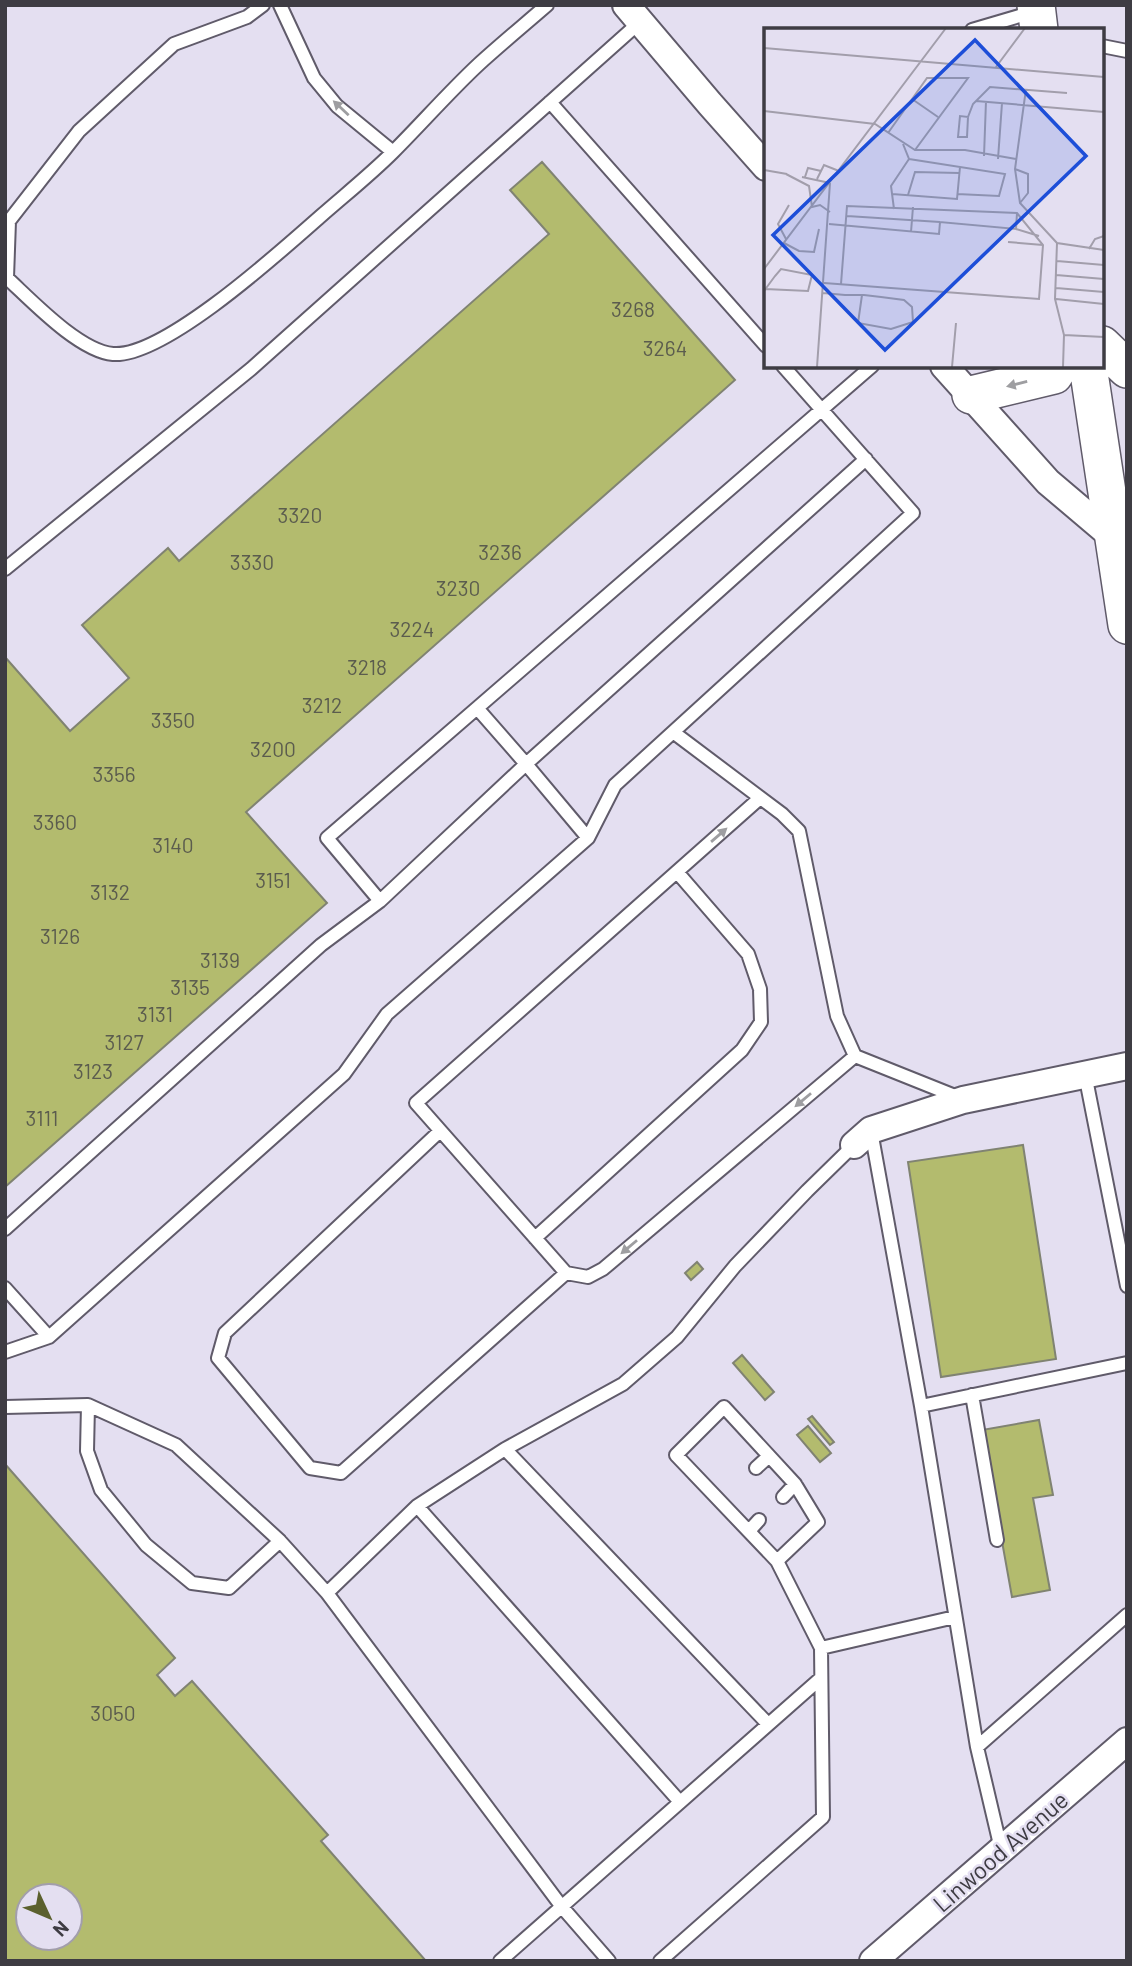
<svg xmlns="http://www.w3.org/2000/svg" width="1132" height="1966" viewBox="0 0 1132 1966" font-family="Barlow,sans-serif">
<rect width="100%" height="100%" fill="#e4dff1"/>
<path fill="#b3bb6e" stroke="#808372" stroke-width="2" fill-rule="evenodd" d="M542,162L735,380L246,812L327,903L5,1187V657L70,731L129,678L82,625L168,548L179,561L549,234L510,190Z
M1023,1145L1056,1359L941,1377L908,1162Z
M697,1262L703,1269L691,1280L685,1273Z
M742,1355L774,1392L765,1400L733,1363Z
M812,1416L834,1442L830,1445L808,1419Z
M1039,1420L1053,1495L1033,1498L1050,1590L1012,1597L982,1430Z
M808,1426L831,1453L820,1462L797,1435Z
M5,1464L175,1658L157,1675L175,1696L192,1681L328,1835L321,1841L426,1961H5ZM28,1896H70V1938H28Z"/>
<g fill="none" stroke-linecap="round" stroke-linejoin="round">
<defs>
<path id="service" d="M263,5L247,17L174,44L79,131L9,221L7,278C32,301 79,351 113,354C164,358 282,250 322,215C346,194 371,174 393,152C422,123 449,92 479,64C501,44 524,25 547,5
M280,5L314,78L337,106L393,152
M972,30L1033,12
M1102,46L1127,51
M550,102L766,346
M5,569L251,369L640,22
M477,708L526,764L588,838
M673,732L782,814L799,831L837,1016L855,1056L960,1098
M760,798L416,1103L566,1273L588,1277L603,1269L855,1056
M380,901L526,764L866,459
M1085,1074L1127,1286
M440,1131L225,1333L218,1358L310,1468L341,1473L566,1273
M871,1131L921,1406L977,1747L1127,1615
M5,1229L321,945L380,901L327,838L872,366
M535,1238L742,1050L761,1022L760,989L748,954L677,872
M5,1288L49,1337
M5,1352L49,1337L344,1074L387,1014L588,838L615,785L913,513L783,366
M972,1395L997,1540
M88,1405L87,1451L101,1490L146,1545L192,1583L229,1588L280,1541
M921,1406L1127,1363
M5,1407L88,1405L176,1445L280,1541L327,1593L562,1907L609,1961
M505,1449L768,1724
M756,1468L769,1456
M783,1497L795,1484
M417,1506L680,1802
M749,1531L759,1520
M327,1593L417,1506L505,1449L623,1384L677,1337L735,1266L807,1191L854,1145
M821,1648L955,1617
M977,1747L1001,1849
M500,1961L821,1678
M660,1961L823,1817L821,1648L777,1561L818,1522L795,1484L724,1407L676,1455L777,1561"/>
<path id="minor" d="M626,5L710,104L766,167
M944,366L1048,482L1113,537
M854,1145L871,1130L963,1100L1127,1066
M873,1961L1127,1741"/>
<path id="secondary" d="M1036,5L1039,30
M1102,345L1127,369
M1088,366L1127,625
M971,395L1054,375L1059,366"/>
</defs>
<use href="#service" stroke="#605b6a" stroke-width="16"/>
<use href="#minor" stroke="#605b6a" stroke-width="30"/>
<use href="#secondary" stroke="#605b6a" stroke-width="40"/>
<use href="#service" stroke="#fff" stroke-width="12"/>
<use href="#minor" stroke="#fff" stroke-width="26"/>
<use href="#secondary" stroke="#fff" stroke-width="37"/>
</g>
<defs><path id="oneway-solid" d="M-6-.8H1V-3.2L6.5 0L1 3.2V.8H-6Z" transform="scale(1.75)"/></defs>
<g fill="#9e9ea1">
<use href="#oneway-solid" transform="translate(341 108) rotate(-137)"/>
<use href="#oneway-solid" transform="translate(1017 384) rotate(166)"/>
<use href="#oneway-solid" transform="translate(719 835) rotate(-41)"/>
<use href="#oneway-solid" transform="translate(803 1100) rotate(140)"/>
<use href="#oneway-solid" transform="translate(629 1247) rotate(140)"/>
</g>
<g text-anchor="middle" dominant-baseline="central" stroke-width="5" stroke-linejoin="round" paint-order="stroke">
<g font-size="21" fill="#5b5c4e">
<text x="633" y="308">3268</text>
<text x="665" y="347">3264</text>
<text x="300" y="514">3320</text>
<text x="500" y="551">3236</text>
<text x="252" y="561">3330</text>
<text x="458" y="587">3230</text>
<text x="412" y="628">3224</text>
<text x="367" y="666">3218</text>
<text x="322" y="704">3212</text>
<text x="173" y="719">3350</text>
<text x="273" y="748">3200</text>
<text x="114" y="773">3356</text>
<text x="55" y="821">3360</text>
<text x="173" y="844">3140</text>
<text x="273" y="879">3151</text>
<text x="110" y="891">3132</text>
<text x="60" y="935">3126</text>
<text x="220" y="959">3139</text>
<text x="190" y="986">3135</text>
<text x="155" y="1013">3131</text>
<text x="124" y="1041">3127</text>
<text x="93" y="1070">3123</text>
<text x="42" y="1117">3111</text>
<text x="113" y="1712">3050</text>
</g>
<g font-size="24" fill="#3e3c43" stroke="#e4dff1">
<text transform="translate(1000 1851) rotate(-41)">Linwood Avenue</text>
</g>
</g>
<g transform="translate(764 28)">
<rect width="340" height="340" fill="#e4dff1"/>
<path fill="none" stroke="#a29eab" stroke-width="2" d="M0,20L340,49M232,39L261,0M262,61L251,141L256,175L293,215L340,222M148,71L174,89M212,73L340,84M0,83L111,96L151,122H201L252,131M204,89L203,109H194L196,88L204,89L209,76L226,59L303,65M124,105L163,50H204L151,122M220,128L222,73M145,131L241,146L235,168L193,166M234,131L238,75M251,141L264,146V165L256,175M0,142L23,146M22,146L45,158L48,179L56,177L66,184M38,149L66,155M41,149L44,140L57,143M53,151L60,137L75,143M128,166L193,171L196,139M144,167L151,144L195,145M130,181L127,158L145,131L139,116M83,188L176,194M65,196L175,206L176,194L252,201L253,185M252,201L275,208M147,204L149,179M22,211L14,196L25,177M244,214L279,217M20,215L35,223L50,224L55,201M293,215L291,271L300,307L299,339M325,221L331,211L340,208M293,233L340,237M0,241L182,0M292,247L340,251M60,255L275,271L279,217L253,185L83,178L77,256M292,260L340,264M0,263L11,248L17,241L48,247L44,263L1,261M59,265L81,267H100L117,269L140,272L148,279L149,294L127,301L94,295L98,267M292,271L340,276M300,307L340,309M53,339L66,155M188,339L192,295"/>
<path fill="#1d4ed8" fill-opacity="0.15" stroke="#1d4ed8" stroke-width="3.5" d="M211,12L322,128L121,322L9,207Z"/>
<rect width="340" height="340" fill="none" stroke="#3e3c43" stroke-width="3.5"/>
</g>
<rect width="1132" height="1966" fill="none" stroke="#3e3c43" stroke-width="14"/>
<g transform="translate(49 1917) rotate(134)"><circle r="33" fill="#e4dff1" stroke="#a29eab" stroke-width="2"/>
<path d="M0-5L12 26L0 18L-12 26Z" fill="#5b602e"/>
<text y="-10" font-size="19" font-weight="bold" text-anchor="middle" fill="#3e3c43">N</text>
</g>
</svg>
